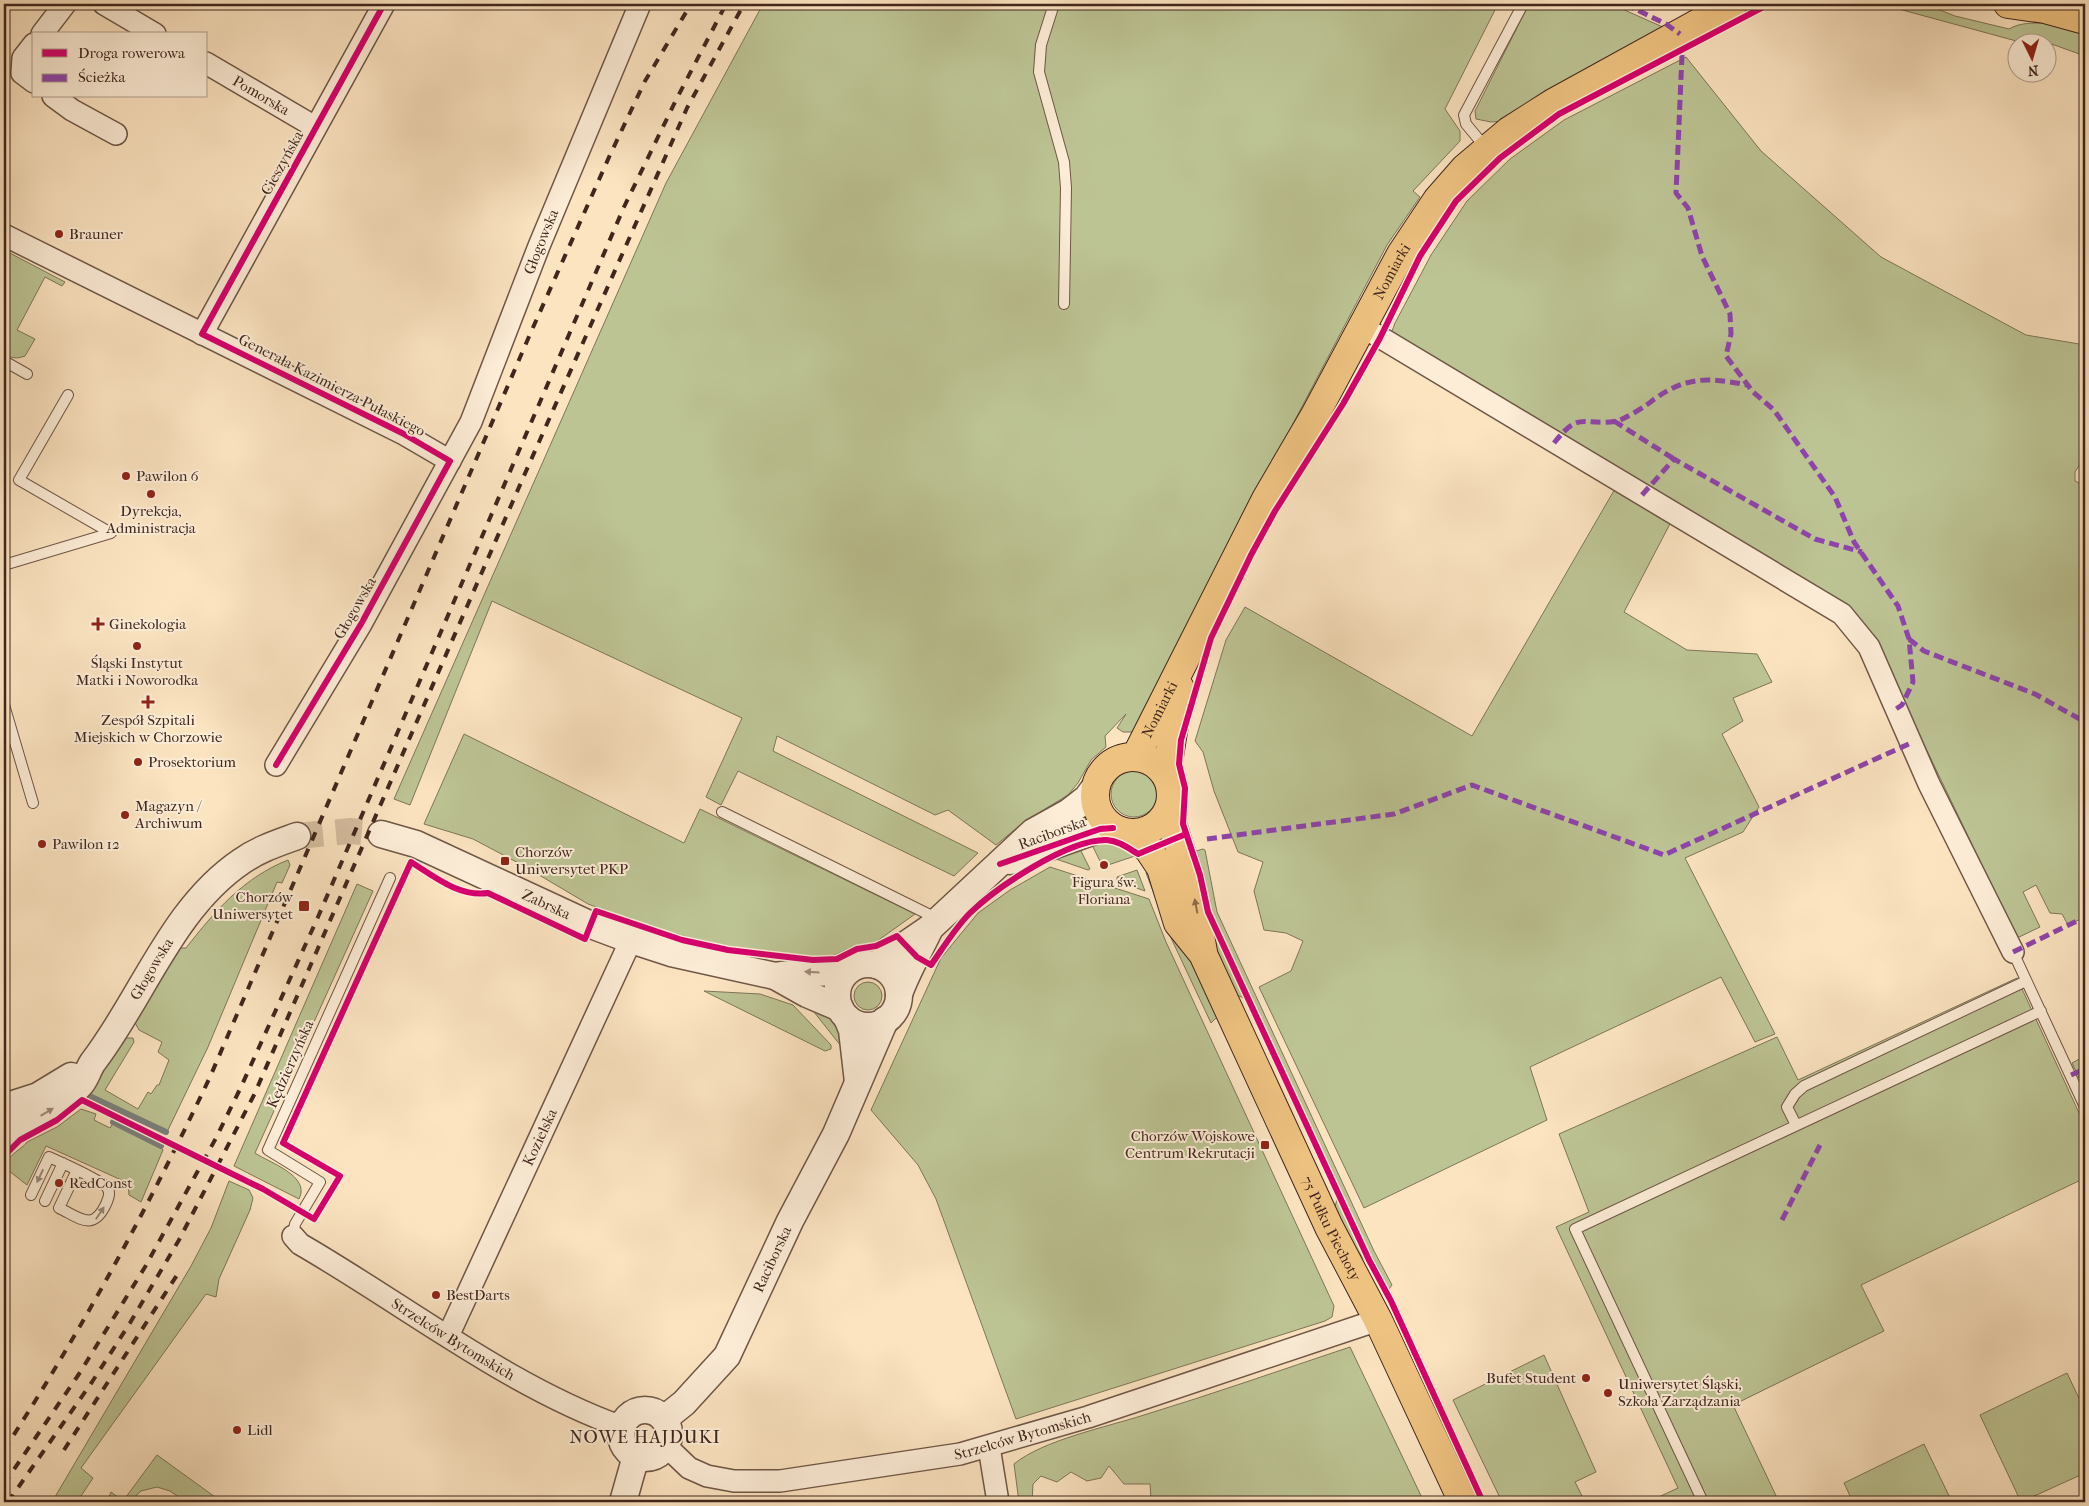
<svg xmlns="http://www.w3.org/2000/svg" width="2089" height="1506" viewBox="0 0 2089 1506" font-family="'IM FELL French Canon',serif">
<rect width="100%" height="100%" fill="#fce4c1"/>
<filter id="stains"><feTurbulence type="fractalNoise" baseFrequency=".004" numOctaves="4"/><feColorMatrix values="0 0 0 0 .2 0 0 0 0 .09 0 0 0 0 .02 0 0 0 .5 -.17"/></filter>
<radialGradient id="worn" r=".72"><stop offset=".6" stop-color="#630" stop-opacity="0"/><stop offset="1" stop-color="#630" stop-opacity=".3"/></radialGradient>
<path fill="#bdc494" stroke="#7e7558" d="M763,4H1498L1445,109L1460,131V141L1413,191L1420,197L1387,245L1295,420L1139,732H1123L1117,728L1126,714L1105,736L1106,747L1091,760L1078,783L1068,795L1024,822L996,845L948,810L935,815L777,736L773,751L978,853L954,876L738,771L721,805L706,797L742,718L492,601L410,805L394,799L666,183Z
M1529,4H1611L1665,28L1503,121L1491,122L1476,119L1475,111Z
M1849,4H1925L1955,16L2009,29C2029,17 2064,26 2085,31V56L2046,42H2020L1884,5Z
M1686,57L1761,151L1881,257L2026,335L2085,345V456L2075,472V481L2085,486V917L2068,925L2062,914L2050,913L2036,885L2023,892L2040,927L2017,938L1869,630L1844,604L1391,334L1395,323L1431,255L1467,201L1510,159L1564,120Z
M4,250L65,282L62,286L45,277L17,330L35,339L25,356C17,359 10,359 4,352Z
M1616,487L1672,520L1624,612L1687,650L1757,654L1772,682L1733,698L1743,721L1722,734L1759,807L1743,832L1685,858L1775,1034L1755,1042L1721,977L1530,1067L1547,1120L1364,1208L1259,987L1291,971L1303,941L1286,933L1264,930L1254,891L1263,862L1238,852L1214,791L1203,752L1195,741L1226,640L1245,607L1472,736Z
M464,734L684,843L700,809L915,914L873,944L852,947L835,955L818,958L718,945L657,929L588,904L524,866L473,839L424,824Z
M1111 794a23 23 0 1 1 46 0a23 23 0 1 1-46 0Z
M1107,843L1120,846L1135,856L1108,865L1101,863L1092,845Z
M1080,849L1090,869L1088,870L1056,859Z
M1203,849L1205,850L1217,912L1374,1251L1392,1285L1389,1289L1360,1234L1211,912L1196,851Z
M288,860L290,865L282,883L277,882L208,1047L167,1132L84,1092L106,1067L123,1038H133L134,1042L105,1090L138,1109L148,1092L151,1094L157,1085H159L169,1060L158,1052L162,1042L139,1030L134,1021L177,948H186C215,911 243,878 288,860Z
M1050,867L1149,899L1166,942L1334,1306L1332,1317L1325,1321L1016,1419L936,1199L918,1165L871,1110L941,958L978,913L1010,890Z
M1149,867L1174,930L1219,1015L1211,1023L1172,940L1146,873Z
M1137,870L1145,891L1117,881V877Z
M357,884L373,891L255,1153C270,1163 311,1176 299,1199L234,1166Z
M1204,911L1244,998L1234,994L1220,966Z
M2017,978L2085,1126V1178L1861,1285L1884,1331L1733,1405L1779,1502H1648L1678,1488L1556,1227L1589,1212L1559,1134L1777,1037L1798,1080Z
M854 996a14 14 0 1 1 28 0a14 14 0 1 1-28 0Z
M704,991L760,994L793,1005L831,1045V1049L825,1051Z
M810,1007C835,1016 838,1019 841,1046Z
M2085,1056V1090L2072,1063Z
M81,1109L96,1114L94,1120L110,1128L113,1123L159,1145L163,1150L141,1202L129,1195L128,1183L46,1146L27,1185L4,1167C7,1155 25,1147 27,1142L57,1127Z
M229,1181L249,1190L253,1198L250,1210L219,1279L216,1297L206,1294L81,1468L93,1478L77,1502H52L191,1266L211,1228Z
M1337,1199L1366,1262L1346,1235L1334,1211Z
M1350,1347L1424,1502H1149L1151,1498L1150,1484H1124L1109,1466L1101,1478L1087,1481L1071,1472L1057,1482L1041,1476L1033,1484L1032,1502H1019L1014,1464C1043,1440 1107,1427 1144,1415C1213,1394 1281,1370 1350,1347Z
M1544,1355L1596,1472L1575,1482L1585,1502H1502L1453,1400Z
M2067,1373L2085,1411V1473L2021,1502L1980,1415Z
M1924,1444L1952,1502H1853L1844,1483Z
M157,1455L222,1502H186L170,1491L157,1487L141,1491L129,1502H107L111,1492L123,1501Z"/>
<g fill="none" stroke-linecap="round" stroke-linejoin="round">
<path stroke="#7b807c" stroke-width="6" d="M83,1093L166,1132
M113,1122L161,1146"/>
<path stroke="#d6bea0" stroke-width="26" stroke-dasharray="26 13" stroke-linecap="butt" d="M297,836L350,831L381,834"/>
<defs>
<path id="service" d="M1054,4L1041,45L1039,72L1064,162L1066,188L1064,304
M1486,148L1466,124L1464,115L1523,4
M4,361L27,374
M4,565L111,533L19,480L68,395
M4,705L33,803
M722,812L938,919
M2013,952L2085,1107
M1796,1125L1787,1107L1795,1094L1804,1086L2026,981
M31,1195L49,1157C69,1166 88,1174 106,1186C111,1192 109,1197 106,1204C93,1232 80,1218 59,1208L77,1170
M45,1201L63,1163
M293,1236L295,1224L320,1182L268,1150L390,878
M1703,1502L1575,1229L2041,1011"/>
<g id="minor">
<path d="M104,4L155,34"/>
<path d="M42,34L65,4"/>
<path d="M34,44L23,58L22,73L34,82"/>
<path id="s1" d="M206,63L315,127"/>
<path d="M53,96L72,110L116,134"/>
<path d="M4,235L402,433L450,461"/>
<path d="M1363,327L1842,614L1869,647L1929,784L2013,952"/>
<path d="M202,334L384,4"/>
<path id="s2" d="M276,765L361,624L471,422L539,246L640,4"/>
<path id="s3" d="M293,1236L300,1244C404,1304 509,1387 622,1427"/>
<path id="s4" d="M448,1336L631,940"/>
<path id="s5" d="M666,1446L689,1468L707,1476L734,1481H780L960,1454L1088,1417L1378,1320"/>
<path d="M989,1447L998,1502"/>
</g>
<g id="tertiary">
<path id="s6" d="M381,834L416,844L591,925L631,940L671,953L775,976L807,994L840,1008"/>
<path d="M1010,861L1100,829L1113,828"/>
<circle cx="868" cy="995" r="31"/>
<path d="M876,965L930,928L1033,832L1069,812L1087,798L1095,787"/>
<path d="M775,976C801,971 824,975 849,970"/>
<path d="M899,994C907,971 920,950 930,928"/>
<path d="M847,1018L852,1030L858,1082"/>
<path d="M4,1107L38,1096L71,1076"/>
<path id="s7" d="M4,1135C31,1121 60,1108 80,1085C86,1079 88,1069 93,1062C143,997 172,908 242,861C259,849 278,843 297,836"/>
<circle cx="645" cy="1434" r="24"/>
<path id="s8" d="M664,1419L684,1403L727,1356L790,1221L836,1134L885,1020"/>
<path d="M623,1502L636,1456"/>
</g>
<g id="primary">
<path d="M2008,4L2045,9L2085,20"/>
<path id="s9" d="M1136,756L1266,499L1315,415L1401,254L1437,200L1465,168L1509,131L1553,103L1733,4"/>
<circle cx="1133" cy="795" r="38"/>
<path d="M1166,775L1180,688"/>
<path d="M1168,812L1190,879L1203,952"/>
<path id="s10" d="M1132,833L1149,850L1161,868L1178,923L1203,954L1329,1227L1378,1320L1463,1502"/>
</g>
</defs>
<use href="#service" stroke="#6f5646" stroke-width="12"/>
<use href="#minor" stroke="#6f5646" stroke-width="24"/>
<use href="#tertiary" stroke="#6f5646" stroke-width="29"/>
<use href="#primary" stroke="#40261d" stroke-width="30"/>
<use href="#service" stroke="#fdedd7" stroke-width="10"/>
<use href="#minor" stroke="#fdedd7" stroke-width="21"/>
<use href="#tertiary" stroke="#fdedd7" stroke-width="26"/>
<use href="#primary" stroke="#eec280" stroke-width="28"/>
<path stroke="#40261d" stroke-width="4" stroke-dasharray="9 9" stroke-linecap="butt" d="M4,1450C82,1330 149,1206 210,1077L531,332L610,155L645,81L691,4
M64,1450L179,1272
M4,1484L79,1374L145,1267L216,1138L241,1087L318,917L624,207L676,100L726,4
M8,1502L92,1382L130,1323L179,1240L254,1095L523,478L687,108L744,4"/>
<path stroke="#8e44ad" stroke-width="5" stroke-dasharray="10 5" stroke-linecap="butt" d="M1625,4L1666,24L1680,34
M1682,55L1676,193L1688,208L1702,256L1730,314L1731,334L1726,356L1753,392L1774,410L1835,497L1854,542L1898,606L1909,639L1913,682L1902,705L1896,709
M1614,421L1674,459
M1554,443C1581,409 1582,427 1617,421C1623,420 1648,405 1653,400C1688,375 1709,378 1748,385
M1642,495L1674,459L1815,539L1862,552
M1909,639L1924,651L2035,694L2085,722
M1207,839L1394,814L1472,785L1664,855L1911,743
M2013,952L2085,917
M2071,1075L2085,1069
M1782,1220L1820,1145"/>
<defs>
<path id="cycleway" d="M276,765L361,624L450,461L402,433L202,334L384,4
M1000,864L1100,829L1113,828
M4,1156L20,1140L57,1120L82,1100L263,1189L314,1219L340,1176L283,1143L411,862C435,877 459,897 488,893L585,939L596,911L682,940L728,950L813,960L837,959L857,949L876,946L897,936L917,957L931,965C943,948 955,928 970,913C997,887 1068,839 1107,840C1119,841 1128,848 1138,854L1186,834
M1483,1502L1391,1301L1369,1260L1208,912L1200,875L1183,824L1185,788L1179,764L1181,740L1211,638L1251,555L1275,511L1343,404L1380,338L1420,256L1456,201L1500,158L1559,114L1769,4"/>
</defs>
<use href="#cycleway" stroke="#fdedd7" stroke-width="9"/>
<use href="#cycleway" stroke="#d6006c" stroke-width="6"/>
</g>
<defs><path id="oneway-solid" d="M-6-.8H1V-3.2L6.5 0L1 3.2V.8H-6Z" transform="scale(1.25)"/></defs>
<use fill="#8e6c4a" href="#oneway-solid" transform="translate(1196 906) rotate(-101)"/>
<g fill="#9e8a7a">
<use href="#oneway-solid" transform="translate(812 972) rotate(-177)"/>
<use href="#oneway-solid" transform="translate(47 1112) rotate(-31)"/>
<use href="#oneway-solid" transform="translate(40 1176) rotate(115)"/>
<use href="#oneway-solid" transform="translate(100 1213) rotate(-56)"/>
</g>
<g fill="#8f2418" stroke="#fdedd7" stroke-width="2">
<circle cx="59" cy="234" r="5"/>
<circle cx="126" cy="476" r="5"/>
<circle cx="151" cy="494" r="5"/>
<path d="M95.5 616.5h5v5h5v5h-5v5h-5v-5h-5v-5h5z"/>
<circle cx="137" cy="646" r="5"/>
<path d="M145.5 694.5h5v5h5v5h-5v5h-5v-5h-5v-5h5z"/>
<circle cx="138" cy="762" r="5"/>
<circle cx="125" cy="815" r="5"/>
<circle cx="42" cy="844" r="5"/>
<rect x="500" y="856" width="10" height="10" rx="2.5"/>
<circle cx="1104" cy="865" r="5"/>
<rect x="298" y="900" width="12" height="12" rx="2.5"/>
<rect x="1260" y="1140" width="10" height="10" rx="2.5"/>
<circle cx="59" cy="1183" r="5"/>
<circle cx="436" cy="1295" r="5"/>
<circle cx="1586" cy="1378" r="5"/>
<circle cx="1608" cy="1393" r="5"/>
<circle cx="237" cy="1430" r="5"/>
</g>
<g text-anchor="middle" dominant-baseline="central" stroke-width="4" stroke-linejoin="round" paint-order="stroke">
<g font-size="15" fill="#40261d" stroke="#fdedd7">
<text stroke="none"><textPath href="#s1" startOffset="64">Pomorska</textPath></text>
<text transform="translate(282 163) rotate(-61)">Cieszyńska</text>
<text stroke="none"><textPath href="#s2" startOffset="588">Głogowska</textPath></text>
<text stroke="none"><textPath href="#s9" startOffset="548">Nomiarki</textPath></text>
<text transform="translate(332 385) rotate(27)">Generała Kazimierza Pułaskiego</text>
<text transform="translate(355 608) rotate(-60)">Głogowska</text>
<text stroke="none"><textPath href="#s9" startOffset="52">Nomiarki</textPath></text>
<text transform="translate(1052 833) rotate(-20)">Raciborska</text>
<text stroke="none"><textPath href="#s6" startOffset="180">Zabrska</textPath></text>
<text stroke="none"><textPath href="#s7" startOffset="228">Głogowska</textPath></text>
<text transform="translate(290 1064) rotate(-66)">Kędzierzyńska</text>
<text stroke="none"><textPath href="#s4" startOffset="219">Kozielska</textPath></text>
<text stroke="none"><textPath href="#s10" startOffset="446">75 Pułku Piechoty</textPath></text>
<text stroke="none"><textPath href="#s8" startOffset="196">Raciborska</textPath></text>
<text stroke="none"><textPath href="#s3" startOffset="191">Strzelców Bytomskich</textPath></text>
<text stroke="none"><textPath href="#s5" startOffset="372">Strzelców Bytomskich</textPath></text>
</g>
<g font-size="15" fill="#40261d" stroke="#fdedd7" text-anchor="start">
<text x="69" y="234">Brauner</text>
<text x="136" y="476">Pawilon 6</text>
<text x="151" y="511" text-anchor="middle">Dyrekcja,<tspan x="151" dy="17">Administracja</tspan></text>
<text x="109" y="624">Ginekologia</text>
<text x="137" y="663" text-anchor="middle">Śląski Instytut<tspan x="137" dy="17">Matki i Noworodka</tspan></text>
<text x="148" y="720" text-anchor="middle">Zespół Szpitali<tspan x="148" dy="17">Miejskich w Chorzowie</tspan></text>
<text x="148" y="762">Prosektorium</text>
<text x="135" y="806">Magazyn /<tspan x="135" dy="17">Archiwum</tspan></text>
<text x="52" y="844">Pawilon 12</text>
<text x="515" y="852">Chorzów<tspan x="515" dy="17">Uniwersytet PKP</tspan></text>
<text x="1104" y="882" text-anchor="middle">Figura św.<tspan x="1104" dy="17">Floriana</tspan></text>
<text x="293" y="897" text-anchor="end">Chorzów<tspan x="293" dy="17">Uniwersytet</tspan></text>
<text x="1255" y="1136" text-anchor="end">Chorzów Wojskowe<tspan x="1255" dy="17">Centrum Rekrutacji</tspan></text>
<text x="69" y="1183">RedConst</text>
<text x="446" y="1295">BestDarts</text>
<text x="1576" y="1378" text-anchor="end">Bufet Student</text>
<text x="1618" y="1384">Uniwersytet Śląski,<tspan x="1618" dy="17">Szkoła Zarządzania</tspan></text>
<text x="247" y="1430">Lidl</text>
</g>
<g font-size="18" letter-spacing="1" fill="#40261d" stroke="#fdedd7">
<text x="645" y="1437">NOWE HAJDUKI</text>
</g>
</g>
<rect width="2089" height="1506" fill="none" stroke="#fce4c1" stroke-width="20"/>
<rect x="5" y="5" width="2079" height="1496" fill="none" stroke="#40261d" stroke-width="2.5"/>
<rect x="10" y="10" width="2069" height="1486" fill="none" stroke="#40261d"/>
<rect x="32" y="32" width="175" height="65" fill="#fdedd7" stroke="#b19d8d"/>
<rect x="42" y="49" width="25" height="8" fill="#d6006c" stroke="#b19d8d"/>
<text x="78" y="58" font-size="15" fill="#40261d">Droga rowerowa</text>
<rect x="42" y="74" width="25" height="8" fill="#8e44ad" stroke="#b19d8d"/>
<text x="78" y="82" font-size="15" fill="#40261d">Ścieżka</text>
<g transform="translate(2032 58) rotate(175)"><circle r="24" fill="#fdedd7" stroke="#b19d8d"/>
<path d="M0-4L9 19L0 12L-9 19Z" fill="#8f2418"/>
<text y="-8" font-size="14" font-weight="bold" text-anchor="middle" fill="#40261d">N</text>
</g>
<rect width="100%" height="100%" filter="url(#stains)"/>
<rect width="100%" height="100%" fill="url(#worn)"/>
</svg>
